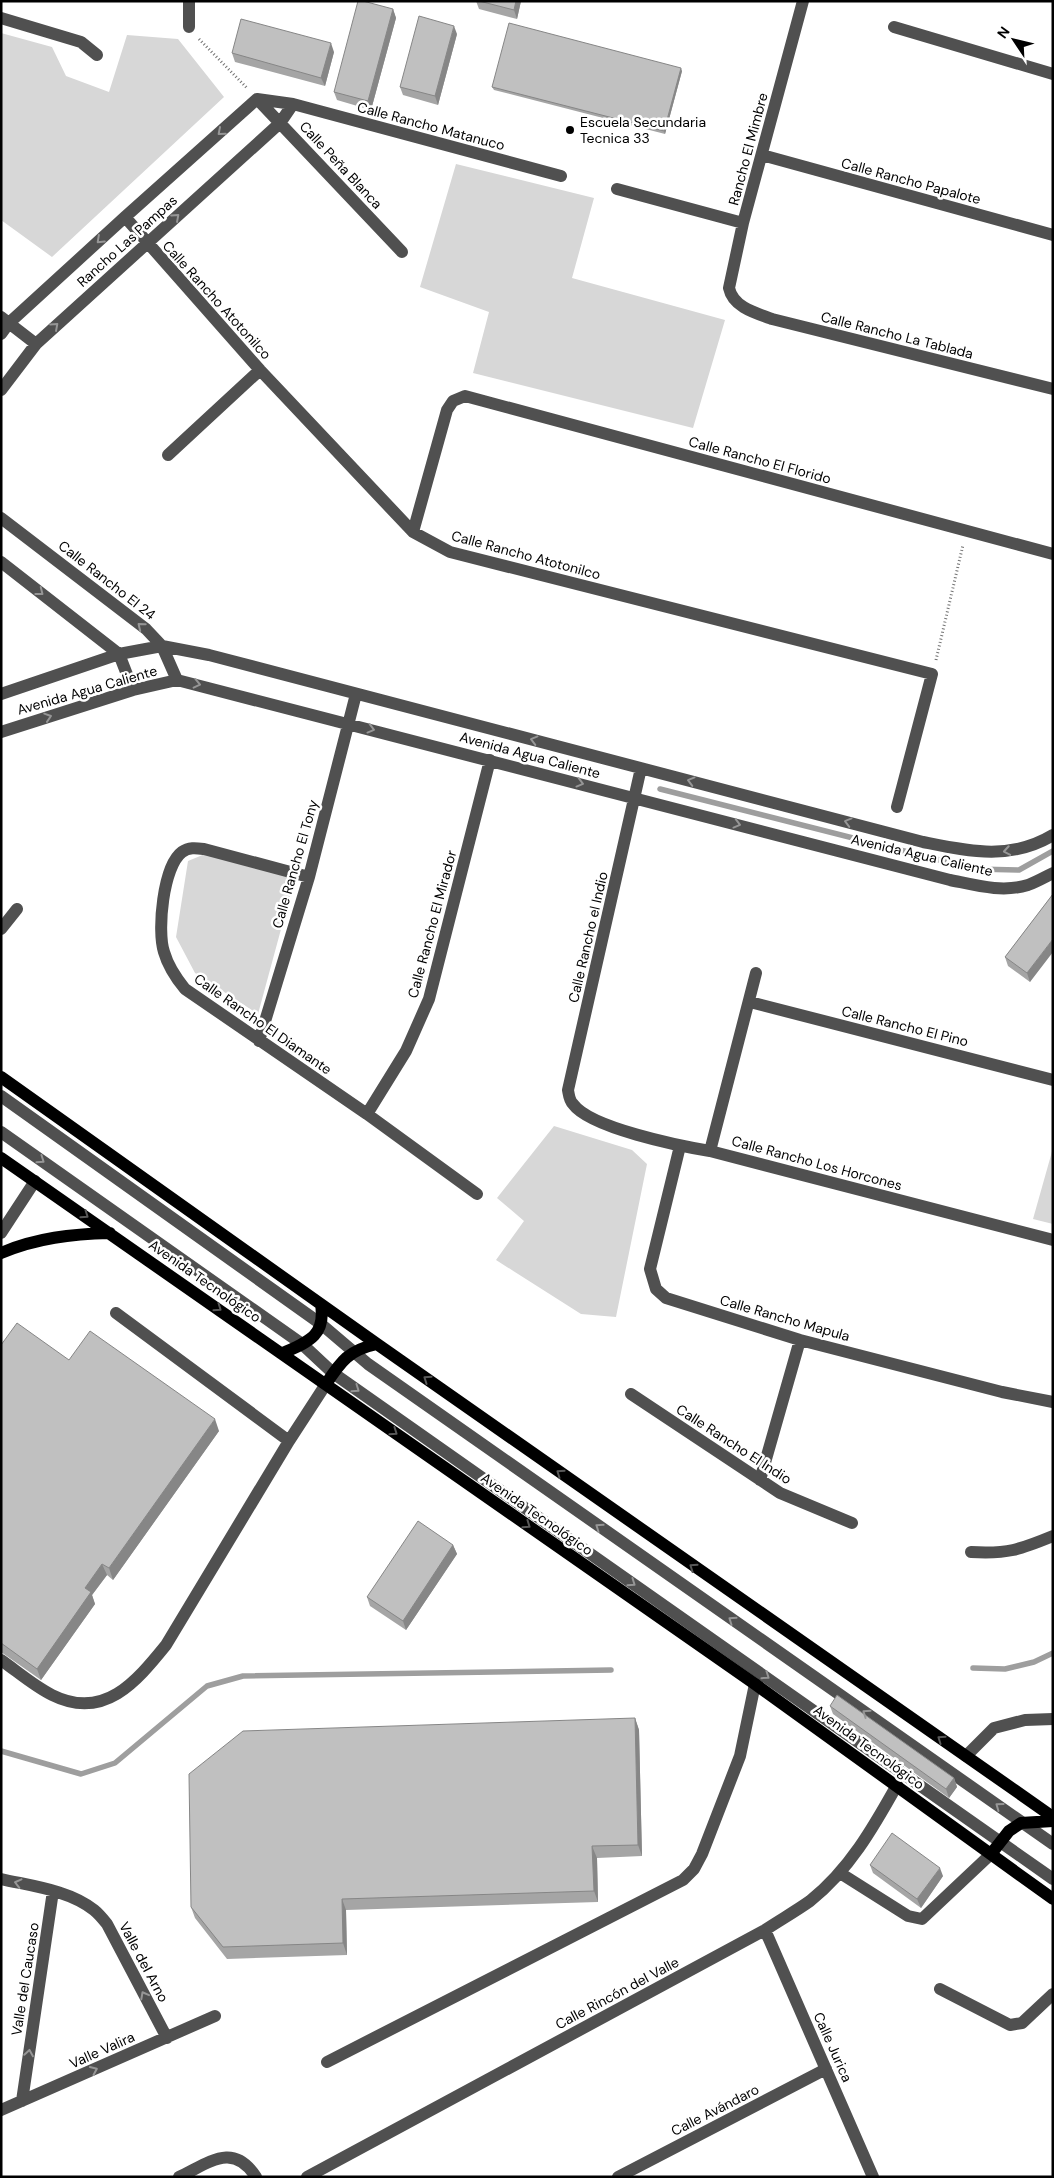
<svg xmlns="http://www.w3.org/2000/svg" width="1054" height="2178" viewBox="0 0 1054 2178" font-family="'DM Sans',sans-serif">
<rect width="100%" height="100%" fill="#fff"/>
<path fill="#d7d7d7" d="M1,33L52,47L66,76L109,92L127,35L178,39L224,97L52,257L1,220Z
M456,164L594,198L572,278L725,320L693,428L473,373L489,312L420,287Z
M205,854L296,874L258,1014L195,973L176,937L188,861Z
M554,1126L632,1150L647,1164L616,1317L581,1314L496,1260L524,1221L497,1198Z
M1053,1148V1224L1033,1219Z"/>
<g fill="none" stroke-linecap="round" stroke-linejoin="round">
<path stroke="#9e9e9e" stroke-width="5.5" d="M660,789L975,869L1019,870L1053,851
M973,1668L1005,1669L1034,1662L1053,1653
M1,1751L81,1774L115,1763L207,1686L243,1676L611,1670"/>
<path stroke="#727272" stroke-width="3" stroke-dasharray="1 2.5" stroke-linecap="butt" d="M199,39L247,88
M936,660L963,545"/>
<path stroke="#505050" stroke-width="12" d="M803,1L743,223L729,288C733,307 755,313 772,319L1053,389
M1,18L81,42L97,55
M189,27V1
M894,27L1053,74
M257,99L293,104L561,176
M257,99L402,252
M762,155L1053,235
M617,189L743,223
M125,217L260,370L413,532L450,552L932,674L897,807
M1,317L36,344
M1,334L9,323L125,217L257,99
M1,390L36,344L280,123L293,104
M168,455L260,370
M1,518L146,629L162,646L177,680
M413,532L447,410L453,401L465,396L1053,554
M1,562L119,654L133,690
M1,694L119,654L162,646L209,655L923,842C968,851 1010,861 1053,835
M1,732L133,690L177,680L950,880C975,885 1002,893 1028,885C1036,882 1045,877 1053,873
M641,768L568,1090C569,1095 569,1100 573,1104C590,1128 680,1146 710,1151L1053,1240
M309,877L204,849C196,848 189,847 182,852C163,866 157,931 164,952C168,966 176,978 185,989L367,1114L477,1194
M1,929L17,909
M750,1002L1053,1080
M259,1041L309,877L356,694
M1,1096L321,1324L368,1364L1053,1844
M367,1114L406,1051L429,999L490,760
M1,1132L302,1344L333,1373L1053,1879
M680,1146L650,1269L656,1289L666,1298L800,1340L1002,1392L1053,1402
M710,1151L756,973
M1,1233L35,1181
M116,1313L289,1441L326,1384
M631,1394L780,1493L852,1523
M760,1480L800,1340
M971,1552C1008,1554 1019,1550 1053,1536
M1,1660C18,1672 34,1686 52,1695C104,1721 136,1682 166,1645L289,1441
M966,1756L994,1728L1025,1720L1053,1719
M840,1873L908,1916L922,1919L991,1854
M1,1879C31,1886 69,1890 94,1910C99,1914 103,1919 107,1924L167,2038
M765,1930L873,2177
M940,1989L1010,2025L1022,2023L1053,1994
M327,2062L683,1880L694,1869L702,1854L740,1756L755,1684
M22,2101L53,1891
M1,2110L215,2016
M179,2177C209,2163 233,2141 256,2177
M307,2177L765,1930C780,1920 796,1911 810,1901C849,1870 873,1828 897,1785
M618,2177L826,2069"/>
<path stroke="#000" stroke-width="12" d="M1,1077L377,1344L1053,1817
M1,1158L755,1684L1053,1899
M1,1253C36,1238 72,1234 110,1233
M283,1353C308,1342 326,1336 321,1304
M326,1384C341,1361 349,1350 377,1344
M991,1854L1009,1831L1021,1823L1053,1821"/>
</g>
<path fill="#a5a5a5" d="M476,1H521L517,19L479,9Z
M393,9L396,18L371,110L337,100L334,92Z
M457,34L438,105L403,95L400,87Z
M334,52L325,86L235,62L232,53Z
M682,71L665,134L494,90L492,87Z
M1053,894L1030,982L1008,966L1005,957Z
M1,1345L219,1431L113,1580L107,1575L92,1595L95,1604L41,1680L1,1652Z
M453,1545L457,1554L406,1630L370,1606L367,1597Z
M830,1706L954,1778L957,1787L949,1798L833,1714Z
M635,1718L639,1730L642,1856L597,1858L598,1902L346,1910L347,1955L227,1959L195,1918L191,1907Z
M870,1865L943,1876L921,1908L873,1873Z"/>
<path fill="#868686" d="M516,1H521L517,19L514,10Z
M393,9L396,18L371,110L368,101Z
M454,26L457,34L438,105L435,96Z
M331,43L334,52L325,86L321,78Z
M681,68L682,71L665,134L664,131Z
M1053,939V952L1030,982L1027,973Z
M215,1419L219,1431L113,1580L109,1568Z
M453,1545L457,1554L406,1630L403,1621Z
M102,1564L107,1575L92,1595L95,1604L41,1680L37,1669L85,1588Z
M635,1718L639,1730L642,1856L638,1845Z
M954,1778L957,1787L949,1798L946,1789Z
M592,1846L597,1858L598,1902L594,1891Z
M940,1868L943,1876L921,1908L917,1899Z
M342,1899L346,1910L347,1955L343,1943Z"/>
<path fill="#c0c0c0" stroke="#868686" d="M358,1H363L393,9L368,101L334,92Z
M479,1H516L514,10Z
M419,16L454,26L435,96L400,87Z
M241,19L331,43L321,78L232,53Z
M509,23L681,68L664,131L492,87Z
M1053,894V939L1027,973L1005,957Z
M17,1323L69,1360L90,1331L215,1419L109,1568L102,1564L85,1588L91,1592L37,1669L1,1643V1345Z
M418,1521L453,1545L403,1621L367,1597Z
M837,1695L954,1778L946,1789L830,1706Z
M635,1718L638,1845L592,1846L594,1891L342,1899L343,1943L223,1947L191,1907L189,1774L243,1731Z
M892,1833L940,1868L917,1899L870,1865Z"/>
<defs><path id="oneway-chevron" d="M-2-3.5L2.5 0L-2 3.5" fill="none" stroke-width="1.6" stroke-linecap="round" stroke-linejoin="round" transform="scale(1.25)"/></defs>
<g stroke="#969696">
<use href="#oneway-chevron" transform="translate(221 132) rotate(139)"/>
<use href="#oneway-chevron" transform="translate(176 217) rotate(-42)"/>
<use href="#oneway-chevron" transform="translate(100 240) rotate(137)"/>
<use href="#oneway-chevron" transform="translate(55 326) rotate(-42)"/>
<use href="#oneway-chevron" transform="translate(40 592) rotate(38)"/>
<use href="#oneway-chevron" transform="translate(141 626) rotate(-141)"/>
<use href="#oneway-chevron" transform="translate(197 684) rotate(13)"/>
<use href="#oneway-chevron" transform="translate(48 717) rotate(-18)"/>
<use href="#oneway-chevron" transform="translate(371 729) rotate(15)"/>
<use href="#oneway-chevron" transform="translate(534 740) rotate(-165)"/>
<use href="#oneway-chevron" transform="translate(691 781) rotate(-165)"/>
<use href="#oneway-chevron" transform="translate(580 783) rotate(15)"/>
<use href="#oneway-chevron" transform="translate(848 822) rotate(-165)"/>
<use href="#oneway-chevron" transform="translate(737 824) rotate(15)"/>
<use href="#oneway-chevron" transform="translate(1007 851) rotate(170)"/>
<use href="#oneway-chevron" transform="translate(41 1160) rotate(35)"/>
<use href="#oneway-chevron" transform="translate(356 1389) rotate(35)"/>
<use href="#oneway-chevron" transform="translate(599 1527) rotate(-145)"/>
<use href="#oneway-chevron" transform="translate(632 1583) rotate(35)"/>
<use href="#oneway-chevron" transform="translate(732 1620) rotate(-145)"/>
<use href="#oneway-chevron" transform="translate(766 1676) rotate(35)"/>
<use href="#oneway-chevron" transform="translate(866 1713) rotate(-145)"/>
<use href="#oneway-chevron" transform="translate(999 1806) rotate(-144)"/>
<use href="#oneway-chevron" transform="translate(18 1883) rotate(-166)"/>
<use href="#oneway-chevron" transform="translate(144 1995) rotate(-118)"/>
<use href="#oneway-chevron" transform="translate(29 2053) rotate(-81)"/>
<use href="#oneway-chevron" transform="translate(94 2070) rotate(-24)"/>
</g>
<g stroke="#595959">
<use href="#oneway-chevron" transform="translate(85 1215) rotate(35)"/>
<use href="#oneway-chevron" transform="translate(218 1308) rotate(35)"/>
<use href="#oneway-chevron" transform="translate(427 1379) rotate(-145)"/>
<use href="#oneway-chevron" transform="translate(394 1432) rotate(35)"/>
<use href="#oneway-chevron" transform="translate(560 1473) rotate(-145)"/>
<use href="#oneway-chevron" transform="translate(527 1525) rotate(35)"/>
<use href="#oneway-chevron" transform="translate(693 1567) rotate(-145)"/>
<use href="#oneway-chevron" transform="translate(941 1739) rotate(-145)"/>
</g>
<circle fill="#000" stroke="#fff" stroke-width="2" cx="570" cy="130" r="5"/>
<g text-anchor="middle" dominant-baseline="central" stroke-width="5" stroke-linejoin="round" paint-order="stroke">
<g font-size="14" fill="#000" stroke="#fff" text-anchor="start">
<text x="580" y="122">Escuela Secundaria<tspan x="580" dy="16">Tecnica 33</tspan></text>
</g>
<g font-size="14" fill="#000" stroke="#fff">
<text transform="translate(431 126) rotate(15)">Calle Rancho Matanuco</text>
<text transform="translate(748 149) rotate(-75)">Rancho El Mimbre</text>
<text transform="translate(341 165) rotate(47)">Calle Peña Blanca</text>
<text transform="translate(911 181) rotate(15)">Calle Rancho Papalote</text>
<text transform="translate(127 241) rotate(-42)">Rancho Las Pampas</text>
<text transform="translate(217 300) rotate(48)">Calle Rancho Atotonilco</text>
<text transform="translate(897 335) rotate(14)">Calle Rancho La Tablada</text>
<text transform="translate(760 460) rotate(15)">Calle Rancho El Florido</text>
<text transform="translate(526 555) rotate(15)">Calle Rancho Atotonilco</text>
<text transform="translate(107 580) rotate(38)">Calle Rancho El 24</text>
<text transform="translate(87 690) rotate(-16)">Avenida Agua Caliente</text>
<text transform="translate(530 755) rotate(15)">Avenida Agua Caliente</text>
<text transform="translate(922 855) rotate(13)">Avenida Agua Caliente</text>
<text transform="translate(295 864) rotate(-74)">Calle Rancho El Tony</text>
<text transform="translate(432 924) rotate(-75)">Calle Rancho El Mirador</text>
<text transform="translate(588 937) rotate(-77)">Calle Rancho el Indio</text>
<text transform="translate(263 1024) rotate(35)">Calle Rancho El Diamante</text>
<text transform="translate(905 1026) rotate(14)">Calle Rancho El Pino</text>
<text transform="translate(817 1163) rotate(15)">Calle Rancho Los Horcones</text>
<text transform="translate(205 1281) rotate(35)">Avenida Tecnológico</text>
<text transform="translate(785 1318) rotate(16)">Calle Rancho Mapula</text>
<text transform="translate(734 1444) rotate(33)">Calle Rancho El Indio</text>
<text transform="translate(537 1514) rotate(35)">Avenida Tecnológico</text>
<text transform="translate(869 1747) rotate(36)">Avenida Tecnológico</text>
<text transform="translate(144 1962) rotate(62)">Valle del Arno</text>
<text transform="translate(25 1979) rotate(-81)">Valle del Caucaso</text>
<text transform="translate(617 1993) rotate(-28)">Calle Rincón del Valle</text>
<text transform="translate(833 2047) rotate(66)">Calle Jurica</text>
<text transform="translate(102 2050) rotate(-24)">Valle Valira</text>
<text transform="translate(715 2110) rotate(-27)">Calle Avándaro</text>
</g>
</g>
<rect width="1054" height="2178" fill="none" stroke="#000000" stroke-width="5"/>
<g transform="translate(1014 40) rotate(305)" stroke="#ffffff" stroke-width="4" paint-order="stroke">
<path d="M0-4L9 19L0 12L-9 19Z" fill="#000000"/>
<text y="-8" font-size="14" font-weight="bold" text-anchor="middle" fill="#000000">N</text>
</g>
</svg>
